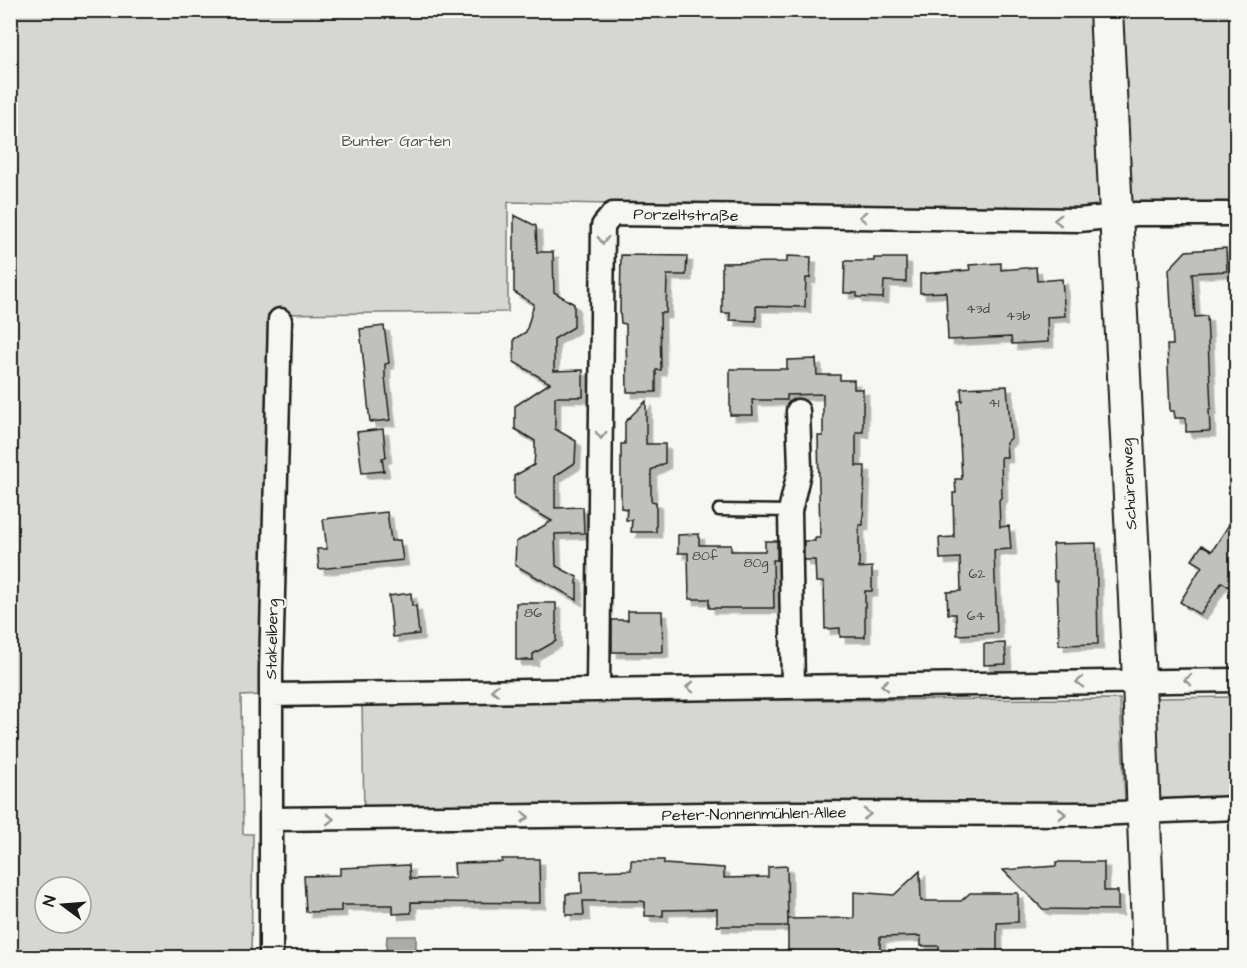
<svg xmlns="http://www.w3.org/2000/svg" width="1247" height="968" viewBox="0 0 1247 968" font-family="'Architects Daughter',sans-serif">
<defs>
<filter id="shadow"><feDropShadow dx="5.5" dy="5.5" stdDeviation="0" flood-color="#0004"/></filter>
</defs>
<rect width="100%" height="100%" fill="#f6f6f2"/>
<filter id="ink" filterUnits="userSpaceOnUse"><feTurbulence type="fractalNoise" baseFrequency=".0167" numOctaves="2"/><feDisplacementMap in="SourceGraphic" scale="12" xChannelSelector="R" yChannelSelector="G"/><feConvolveMatrix kernelMatrix="1 2 1 2 8 2 1 2 1" color-interpolation-filters="sRGB"/></filter>
<g filter="url(#ink)">
<path fill="#d6d6d2" stroke="#797977" stroke-width="1.5" fill-rule="evenodd" d="M10,11H1236V203L1139,202L1084,213L508,202V312L268,314L262,695L241,696L243,834H253L251,957H11ZM45,887H81V923H45Z
M1236,697V806H1160L1154,698Z
M1120,699L1125,802L364,814L362,701Z"/>
<path fill="#acaca9" stroke="#727271" stroke-width="1.5" d="M387,936H416V955L386,949Z"/>
<path fill="#c0c0bd" stroke="#1c1c1c" stroke-width="1.5" filter="url(#shadow)" d="M514,215L536,226L537,252H553L554,292L574,304V327L554,339V371L583,370V397H555V429L576,441L575,463L555,476V508L583,507L584,533L555,534L556,566L577,577V600L515,565L516,542L552,521L514,499V476L534,465L535,452V441L515,429V406L550,383L514,362V339L526,332L534,304L514,292Z
M1226,248L1227,271L1192,273L1195,317L1207,316L1211,409H1209L1210,431L1186,432V418H1175L1174,411H1170L1167,345H1173L1169,269L1186,251Z
M621,255L687,256L686,275H667L666,313H660L661,370H656V392H627L626,324L621,323L620,312Z
M787,256L811,257L810,278H806L805,307L756,306V321L730,320V313H722V263L787,262Z
M874,258H906V282L884,281L883,298L857,297V293H844L845,261H874Z
M1001,263V270L1036,267L1037,281L1062,279L1065,316L1047,317L1048,342L1012,344L1011,337L948,340L946,292L920,293V274L970,270L969,265Z
M384,326L389,363L385,364V377L390,420L370,422L360,329Z
M816,359L817,375H840V380H854V389H863V432H856V466H865L863,525H859V568L872,567V591H865V637H840V628L825,629L824,582H816L815,560H804V541H815V538H820L818,436H823V394L787,395V400H752L753,415H730V369H787V360Z
M1007,386L1011,438L1006,443L1007,457H1001L1002,496L999,500L1000,527L1009,526L1011,549L994,550L997,633L957,635L956,614H948L947,592L961,591L960,558L940,559L939,538L954,537L953,493H956L955,479H962L958,401H962L961,388Z
M646,401V444H665V463L651,470V501L656,502V532H631L632,520H626L627,509L621,508V444H625V422Z
M383,429L386,457L382,458L384,471L362,473L357,432Z
M387,512L391,541L400,540L403,560L319,569L317,549H327L323,519Z
M1236,514V592L1222,582L1200,615L1180,602L1202,566L1192,560L1202,545L1212,551Z
M699,534V545H731V551H765V541H777V560H773L774,608H709V599H689L688,553H678V535Z
M1096,543L1098,644L1059,645L1057,581H1054L1053,544Z
M411,593L412,606H416L419,634L393,637L389,596Z
M516,603H556V641L533,654V660H516Z
M628,611H662L663,652H612V620H628Z
M1005,643L1006,664L984,665V644Z
M502,859H539L540,903L411,902V913L393,914V905H341V911L306,912L304,876L340,875V868L409,865L410,879L455,878L454,863L502,862Z
M631,860H664V864L724,868V878L768,877V867L787,866L788,926H717V909L663,910V916H645V902L641,901H583L584,915H566V894L582,893L581,871L631,870Z
M1056,862H1104V891H1118V910L1043,909L1003,870L1056,866Z
M920,871L921,901H961L970,893H1018V922L997,923V957H939V946H921V936L880,937V951H838V956H788V919L854,918V892L894,895Z"/>
<g fill="none" stroke-linecap="round" stroke-linejoin="round">
<defs>
<path id="service" d="M719,510L790,511"/>
<path id="minor" d="M793,686L790,511L800,468L798,411
M598,688L603,226L613,214L1079,220L1136,214H1236
M271,695L1236,680
M271,819L798,813L1095,814L1236,808
M271,958V670L280,320"/>
<path id="secondary" d="M1106,10L1139,680L1149,958"/>
</defs>
<use href="#service" stroke="#1c1c1c" stroke-width="15"/>
<use href="#minor" stroke="#1c1c1c" stroke-width="27"/>
<use href="#secondary" stroke="#1c1c1c" stroke-width="36"/>
<use href="#service" stroke="#f6f6f2" stroke-width="10"/>
<use href="#minor" stroke="#f6f6f2" stroke-width="22"/>
<use href="#secondary" stroke="#f6f6f2" stroke-width="32"/>
</g>
<defs><path id="oneway-chevron" d="M-2-3.5L2.5 0L-2 3.5" fill="none" stroke-width="1.6" stroke-linecap="round" stroke-linejoin="round" transform="scale(1.5)"/></defs>
<g stroke="#949492">
<use href="#oneway-chevron" transform="translate(863 217) rotate(-179)"/>
<use href="#oneway-chevron" transform="translate(1058 220) rotate(-179)"/>
<use href="#oneway-chevron" transform="translate(603 240) rotate(91)"/>
<use href="#oneway-chevron" transform="translate(601 435) rotate(91)"/>
<use href="#oneway-chevron" transform="translate(1188 680) rotate(179)"/>
<use href="#oneway-chevron" transform="translate(1080 682) rotate(179)"/>
<use href="#oneway-chevron" transform="translate(885 685) rotate(179)"/>
<use href="#oneway-chevron" transform="translate(690 687) rotate(180)"/>
<use href="#oneway-chevron" transform="translate(495 690) rotate(179)"/>
<use href="#oneway-chevron" transform="translate(867 814)"/>
<use href="#oneway-chevron" transform="translate(1062 814)"/>
<use href="#oneway-chevron" transform="translate(525 817) rotate(-1)"/>
<use href="#oneway-chevron" transform="translate(330 819)"/>
</g>
</g>
<g text-anchor="middle" dominant-baseline="central" stroke-width="4.5" stroke-linejoin="round" paint-order="stroke">
<g font-size="14" fill="#454544">
<text x="978" y="309">43d</text>
<text x="1018" y="316">43b</text>
<text x="994" y="403">41</text>
<text x="705" y="556">80f</text>
<text x="756" y="563">80g</text>
<text x="977" y="574">62</text>
<text x="533" y="613">86</text>
<text x="976" y="616">64</text>
</g>
<g font-size="16" fill="#545453" stroke="#f6f6f2">
<text x="396" y="141">Bunter Garten</text>
</g>
<g font-size="16" fill="#1c1c1c" stroke="#f6f6f2">
<text transform="translate(686 215) rotate(1)">Porzeltstraße</text>
<text transform="translate(1129 484) rotate(-93)">Schürenweg</text>
<text transform="translate(272 639) rotate(-89)">Stakelberg</text>
<text transform="translate(754 814) rotate(-1)">Peter-Nonnenmühlen-Allee</text>
</g>
</g>
<rect width="1247" height="968" fill="none" stroke="#f6f6f2" stroke-width="36"/>
<rect x="18" y="18" width="1211" height="932" fill="none" stroke="#1c1c1c" stroke-width="2" filter="url(#ink)"/>
<g transform="translate(63 905) rotate(286)"><circle r="28" fill="#f6f6f2" stroke="#9f9f9c" stroke-width="1.5"/>
<path d="M0-4.5L10 22L0 15L-10 22Z" fill="#1c1c1c"/>
<text y="-9" font-size="16" font-weight="bold" text-anchor="middle" fill="#1c1c1c">N</text>
</g>
</svg>
